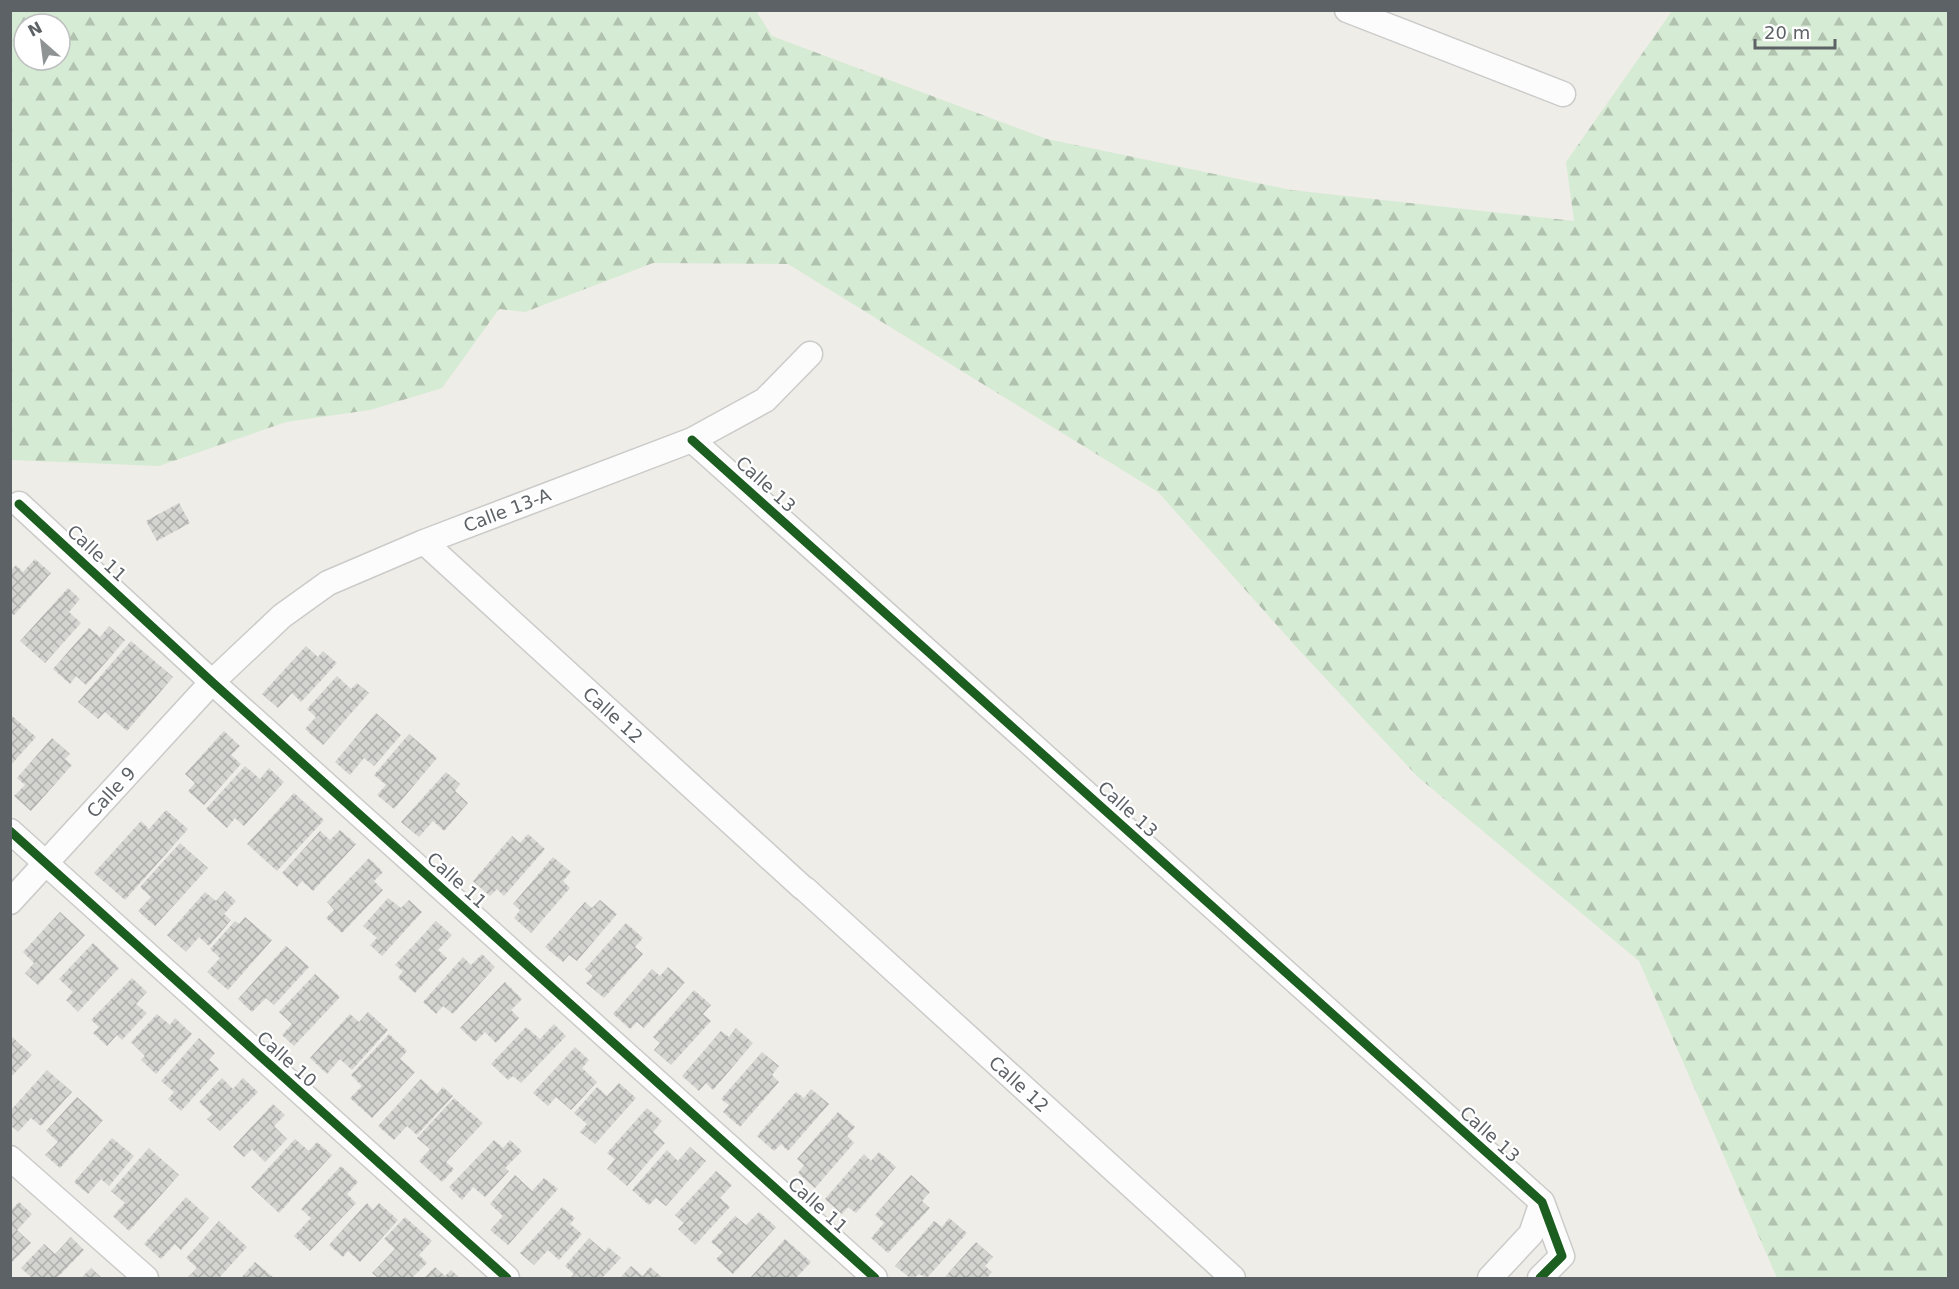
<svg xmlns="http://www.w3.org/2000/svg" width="1959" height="1289" viewBox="0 0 1959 1289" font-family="'DejaVu Sans',sans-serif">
<defs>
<pattern id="forest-firs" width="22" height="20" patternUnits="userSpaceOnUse" patternTransform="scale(1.5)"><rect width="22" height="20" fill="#d6ebd3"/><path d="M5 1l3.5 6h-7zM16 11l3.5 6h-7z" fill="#b1c2af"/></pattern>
<pattern id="building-cross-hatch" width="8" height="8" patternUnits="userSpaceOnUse" patternTransform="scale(1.5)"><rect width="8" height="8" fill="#d4d4d1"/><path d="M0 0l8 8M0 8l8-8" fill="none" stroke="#afafad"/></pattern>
</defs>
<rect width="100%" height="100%" fill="#eeede8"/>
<path fill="url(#forest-firs)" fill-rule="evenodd" d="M11,10L756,11L772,36L1047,139L1291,190L1574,221L1566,162L1672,11H1948V1278H1777L1639,961L1418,777L1300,651L1158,492L788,264L653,263L525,312L499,309L442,388L370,410L286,422L159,466L11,460ZM24,24H60V60H24Z"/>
<path fill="url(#building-cross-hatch)" d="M179,503L190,523L157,541L146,521Z
M35,559L51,573L14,615L10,612V571L16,565L23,572Z
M68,588L80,599L69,612L81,623L45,663L20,641Z
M109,626L125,640L86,685L76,676L70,684L53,669L89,628L100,637Z
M131,641L173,677L127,731L105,712L98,719L78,702Z
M306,646L318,657L323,651L337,663L301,702L292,693L278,708L262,694Z
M337,676L351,689L357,683L369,693L323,745L305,729L316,717L307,709Z
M376,713L401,735L374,766L364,758L350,775L335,762Z
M10,714L36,737L10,766Z
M224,731L240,746L231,755L241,764L204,805L188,791L195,783L185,774Z
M409,734L437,758L394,809L377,795L386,785L374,775Z
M52,738L70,754L65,759L72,765L31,811L14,796L25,785L17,778Z
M245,766L260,779L269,768L284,782L244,826L235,818L227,828L206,809Z
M446,772L460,784L455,791L468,803L444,831L433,821L419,837L401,822Z
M294,793L324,820L277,871L247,844Z
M166,810L188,829L125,900L94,873L141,821L149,829Z
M340,830L356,844L313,891L302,881L297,887L282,873L320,831L330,840Z
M528,834L545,849L504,896L497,889L490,896L473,881L512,836L520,843Z
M180,843L208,868L155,926L138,911L151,897L140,887Z
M553,857L571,872L563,881L570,888L531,933L514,918L520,910L513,904Z
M369,858L383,872L374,881L383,890L342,933L326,918L334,910L327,902Z
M225,891L236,901L224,914L231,920L209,946L199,937L186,952L167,935L205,892L216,901Z
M388,898L401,908L409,900L422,912L382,956L370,945L377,938L363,926Z
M600,900L617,914L577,961L569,955L563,962L545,947L585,902L592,908Z
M60,912L85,935L38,985L25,973L34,963L23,952Z
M245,917L272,940L228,990L207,972L220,958L210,949L235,921L239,924Z
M436,921L452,935L438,950L447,958L415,993L398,978L403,971L395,965Z
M626,923L643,938L635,947L643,954L604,998L586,983L593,976L585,969Z
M93,943L119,968L78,1012L66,1000L73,992L59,979Z
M286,946L309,967L274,1005L266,998L252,1012L238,999Z
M482,954L495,967L453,1014L443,1006L436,1014L423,1002L463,957L471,965Z
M668,967L685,982L644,1028L637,1022L630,1029L613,1014L652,969L660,976Z
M315,974L340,997L294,1046L282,1035L292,1024L279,1012Z
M132,978L147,992L136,1004L147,1013L122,1040L117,1035L107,1046L93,1033L99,1027L91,1020Z
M505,982L522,999L511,1010L519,1018L496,1043L485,1032L475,1042L460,1028Z
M694,990L711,1005L703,1014L711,1021L671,1065L654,1050L660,1043L653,1037Z
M368,1012L388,1030L352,1070L340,1059L327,1074L310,1058L350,1014L359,1022Z
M157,1014L170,1025L175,1018L192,1034L156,1074L141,1060L145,1056L131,1042Z
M554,1024L566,1036L521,1083L513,1076L508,1080L491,1064L526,1027L540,1039Z
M736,1028L753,1043L713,1090L706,1083L699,1091L682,1076L721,1031L729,1037Z
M389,1034L407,1051L400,1059L415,1072L372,1118L350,1098L362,1086L351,1075Z
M10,1035L32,1055L10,1078Z
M199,1038L215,1053L209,1060L219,1069L181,1111L168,1099L174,1092L161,1081Z
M575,1047L589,1060L582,1068L597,1082L571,1110L556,1097L548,1106L533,1093Z
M762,1052L779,1066L772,1075L779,1082L740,1127L723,1112L729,1105L721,1099Z
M47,1070L72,1092L41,1126L31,1118L18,1132L10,1125V1111Z
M222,1078L233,1089L243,1078L258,1092L220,1131L207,1119L212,1114L199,1102Z
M421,1079L437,1094L443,1087L453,1096L417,1135L407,1126L394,1140L378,1126Z
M619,1083L636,1098L595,1144L580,1132L587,1124L574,1113L597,1087L607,1096Z
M811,1089L829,1104L788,1151L781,1144L774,1151L757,1136L796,1092L804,1098Z
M77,1097L103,1120L60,1168L45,1155L58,1142L46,1131Z
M454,1098L483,1123L446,1162L454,1169L442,1182L419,1161L430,1149L417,1138Z
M273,1104L285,1115L274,1126L287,1139L265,1162L252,1149L244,1157L233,1147Z
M647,1108L662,1121L653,1132L665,1143L627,1186L607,1169L615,1159L607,1153Z
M838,1112L855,1127L847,1136L854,1143L815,1188L798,1173L804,1165L797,1159Z
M112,1138L134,1156L109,1186L101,1179L88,1194L74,1182Z
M295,1139L309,1151L317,1142L332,1155L279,1213L251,1187Z
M494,1140L503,1148L510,1140L522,1151L505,1168L509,1171L485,1197L473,1187L462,1200L449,1187Z
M690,1147L706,1161L666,1206L656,1198L649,1205L632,1190L667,1150L678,1161Z
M149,1148L179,1175L129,1231L113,1216L125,1203L111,1191Z
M879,1152L896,1167L856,1213L848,1207L842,1214L825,1199L864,1154L871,1161Z
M341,1166L358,1182L347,1194L356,1203L310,1251L294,1236L311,1218L301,1209Z
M716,1171L732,1185L720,1198L730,1207L695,1245L678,1229L684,1223L675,1215Z
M515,1175L532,1191L544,1178L558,1189L508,1245L490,1230L503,1216L490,1204Z
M911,1175L930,1192L922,1201L930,1208L888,1253L871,1238L884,1223L875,1215Z
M186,1197L209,1218L181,1250L175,1244L161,1259L144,1244Z
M19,1202L32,1214L17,1230L31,1243L10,1264V1211Z
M367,1203L373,1210L379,1203L398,1220L360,1262L348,1251L343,1257L329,1245Z
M562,1207L575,1218L570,1224L582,1234L559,1260L548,1250L534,1265L520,1253Z
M759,1212L776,1227L733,1274L716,1259L723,1252L711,1242L735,1216L746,1225Z
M405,1217L432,1241L419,1255L427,1263L412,1278H378L372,1273L395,1249L384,1239Z
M949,1218L967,1233L927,1278L919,1274L914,1278H910L895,1266L934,1221L942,1227Z
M219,1221L247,1247L219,1278H187L197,1268L186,1258Z
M71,1237L84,1250L57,1278H32L21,1268L44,1244L55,1254Z
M589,1238L605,1252L608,1247L621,1258L602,1278H570L574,1274L565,1266Z
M785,1239L811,1262L796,1278H750Z
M976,1242L993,1257L985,1266L992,1272L987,1278H944Z
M255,1262L274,1278H241Z
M631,1266L643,1276L650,1267L663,1278H620Z
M435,1267L445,1276L451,1270L460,1278H424Z
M91,1268L102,1278H81Z"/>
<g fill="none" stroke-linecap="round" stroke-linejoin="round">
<defs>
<path id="minor" d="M1347,10L1563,94
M692,440L1542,1202L1562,1256L1540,1278
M19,504L212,682L875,1278
M424,542L803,888
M10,831L507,1278
M805,889L1233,1278
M10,902L212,682L282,616L328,583L424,542L692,440L765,400L810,354
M10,1158L146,1278
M1490,1278L1531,1234L1542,1202"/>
</defs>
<use href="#minor" stroke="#cbcbca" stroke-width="27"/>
<use href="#minor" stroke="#fcfcfc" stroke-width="24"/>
<defs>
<path id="cycleway" d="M692,440L1542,1202L1562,1256L1540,1278
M19,504L212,682L875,1278
M10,831L507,1278"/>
</defs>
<use href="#cycleway" stroke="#fff" stroke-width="13"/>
<use href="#cycleway" stroke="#1b5e20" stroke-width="9"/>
</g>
<g text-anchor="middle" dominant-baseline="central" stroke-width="4.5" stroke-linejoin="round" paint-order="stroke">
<g font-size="18" fill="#5d6267" stroke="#fff">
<text transform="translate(766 484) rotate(42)">Calle 13</text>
<text transform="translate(507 510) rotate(-21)">Calle 13-A</text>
<text transform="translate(97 553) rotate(43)">Calle 11</text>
<text transform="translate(613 715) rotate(42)">Calle 12</text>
<text transform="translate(111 792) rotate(-47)">Calle 9</text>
<text transform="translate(1128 809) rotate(42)">Calle 13</text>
<text transform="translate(457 880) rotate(42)">Calle 11</text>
<text transform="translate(287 1059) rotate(42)">Calle 10</text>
<text transform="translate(1019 1084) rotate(42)">Calle 12</text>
<text transform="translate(1490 1134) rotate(42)">Calle 13</text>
<text transform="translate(818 1205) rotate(42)">Calle 11</text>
</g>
</g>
<rect width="1959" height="1289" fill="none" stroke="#5d6267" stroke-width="24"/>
<g transform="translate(42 42) rotate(332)"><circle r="28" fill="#ffffff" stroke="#bec0c2" stroke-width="1.5"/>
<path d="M0-4.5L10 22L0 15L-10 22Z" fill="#909394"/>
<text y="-9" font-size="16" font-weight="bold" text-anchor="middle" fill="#5d6267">N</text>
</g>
<path d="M1755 39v9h80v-9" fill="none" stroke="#5d6267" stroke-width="3"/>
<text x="1764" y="39" font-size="18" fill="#5d6267" stroke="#ffffff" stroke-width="4.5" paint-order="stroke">20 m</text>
</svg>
